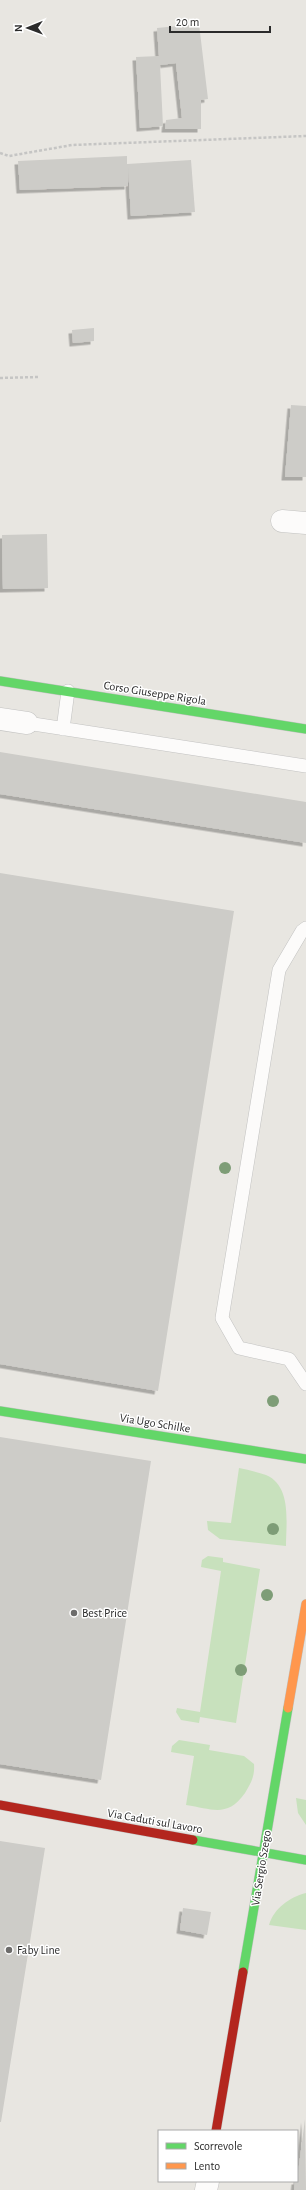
<svg xmlns="http://www.w3.org/2000/svg" width="306" height="2190" viewBox="0 0 306 2190" font-family="'Alegreya Sans',sans-serif">
<defs>
<filter id="shadow"><feDropShadow dx="-3.5" dy="3.5" stdDeviation="0" flood-color="#0004"/></filter>
</defs>
<rect width="100%" height="100%" fill="#e8e6e1"/>
<path fill="#c8e1bd" d="M239,1468C248,1470 258,1472 266,1475C292,1486 286,1523 286,1546L220,1539L208,1530L207,1521L231,1523Z
M208,1556L223,1558V1562L260,1569L236,1723L200,1717L199,1723L181,1720L176,1712L177,1708L200,1712L221,1571L201,1567L202,1560Z
M179,1740L210,1745L209,1750L244,1756L254,1764C255,1776 251,1783 245,1793C227,1818 213,1809 186,1805L194,1756L171,1752L172,1746Z
M296,1798L306,1800V1825L298,1813Z
M306,1893V1930L269,1925C274,1908 290,1897 306,1893Z"/>
<path fill="#cdccc8" filter="url(#shadow)" d="M199,24L208,99L201,100V129H165L166,120L182,118L176,63L160,65L163,126L140,128L136,57L159,56L157,28Z
M127,156V164L191,160L195,212L131,216L128,166V186L20,190L18,161Z
M94,328V341L73,343L72,330Z
M291,405L306,406V477H285Z
M47,534L48,588L3,589L2,535Z
M0,752L306,802V843L0,794Z
M0,873L234,911L158,1391L0,1364Z
M0,1437L151,1461L101,1780L0,1764Z
M0,1841L45,1848L1,2122H0Z
M183,1908L211,1912L207,1935L180,1930Z
M305,2119L306,2190H294L295,2181H297Z"/>
<g fill="none" stroke-linecap="round" stroke-linejoin="round">
<defs>
<path id="lane" d="M27,723L306,766
M63,729L68,691
M306,928L302,931L279,970L222,1318L239,1348L289,1359L306,1384"/>
<path id="street" d="M282,521L306,523
M0,719L27,723
M206,2190L208,2181"/>
<path id="fast" d="M0,681L306,729
M0,1411L306,1459
M193,1840L306,1860
M243,1972L288,1708"/>
<path id="slow" d="M288,1708L306,1604"/>
<path id="jam" d="M0,1805L193,1840
M216,2131L243,1972"/>
</defs>
<use href="#lane" stroke="#c2c2c1" stroke-width="14"/>
<use href="#street" stroke="#c2c2c1" stroke-width="23"/>
<use href="#fast" stroke="#c2c2c1" stroke-width="10"/>
<use href="#slow" stroke="#c2c2c1" stroke-width="10"/>
<use href="#jam" stroke="#c2c2c1" stroke-width="10"/>
<path stroke="#c5c5c4" stroke-width="2.5" stroke-dasharray="3 2" stroke-linecap="butt" d="M0,153L9,156L72,145L306,136
M0,378L38,377"/>
<use href="#lane" stroke="#fcfbfa" stroke-width="13"/>
<use href="#street" stroke="#fcfbfa" stroke-width="22"/>
<use href="#fast" stroke="#63d668" stroke-width="9"/>
<use href="#slow" stroke="#ff974d" stroke-width="9"/>
<use href="#jam" stroke="#b3261e" stroke-width="9"/>
</g>
<g fill="#7e9d77">
<circle cx="225" cy="1168" r="6"/>
<circle cx="273" cy="1401" r="6"/>
<circle cx="273" cy="1529" r="6"/>
<circle cx="267" cy="1595" r="6"/>
<circle cx="241" cy="1670" r="6"/>
</g>
<g fill="#6d6c6b" stroke="#fff" stroke-width="1.5">
<circle cx="74" cy="1613" r="4"/>
<circle cx="9" cy="1950" r="4"/>
</g>
<g text-anchor="middle" dominant-baseline="central" stroke-width="3" stroke-linejoin="round" paint-order="stroke">
<g font-size="12" fill="#2b2b2b" stroke="#fff">
<text transform="translate(155 693) rotate(9)">Corso Giuseppe Rigola</text>
<text transform="translate(155 1423) rotate(9)">Via Ugo Schilke</text>
<text transform="translate(155 1821) rotate(10)">Via Caduti sul Lavoro</text>
<text transform="translate(261 1868) rotate(-81)">Via Sergio Szego</text>
</g>
<g font-size="12" fill="#2b2b2b" stroke="#fff" text-anchor="start">
<text x="82" y="1613">Best Price</text>
<text x="17" y="1950">Faby Line</text>
</g>
</g>
<rect x="158" y="2130" width="140" height="52" fill="#ffffff" stroke="#aaaaaa"/>
<rect x="166" y="2143" width="20" height="6" fill="#63d668" stroke="#aaaaaa"/>
<text x="194" y="2150" font-size="12" fill="#2b2b2b">Scorrevole</text>
<rect x="166" y="2163" width="20" height="6" fill="#ff974d" stroke="#aaaaaa"/>
<text x="194" y="2170" font-size="12" fill="#2b2b2b">Lento</text>
<g transform="translate(28 28) rotate(269)" stroke="#ffffff" stroke-width="3" paint-order="stroke">
<path d="M0-3L7 15L0 10L-7 15Z" fill="#2b2b2b"/>
<text y="-6" font-size="11" font-weight="bold" text-anchor="middle" fill="#2b2b2b">N</text>
</g>
<path d="M170 26v6h100v-6" fill="none" stroke="#2b2b2b" stroke-width="2"/>
<text x="176" y="26" font-size="12" fill="#2b2b2b" stroke="#ffffff" stroke-width="3" paint-order="stroke">20 m</text>
</svg>
